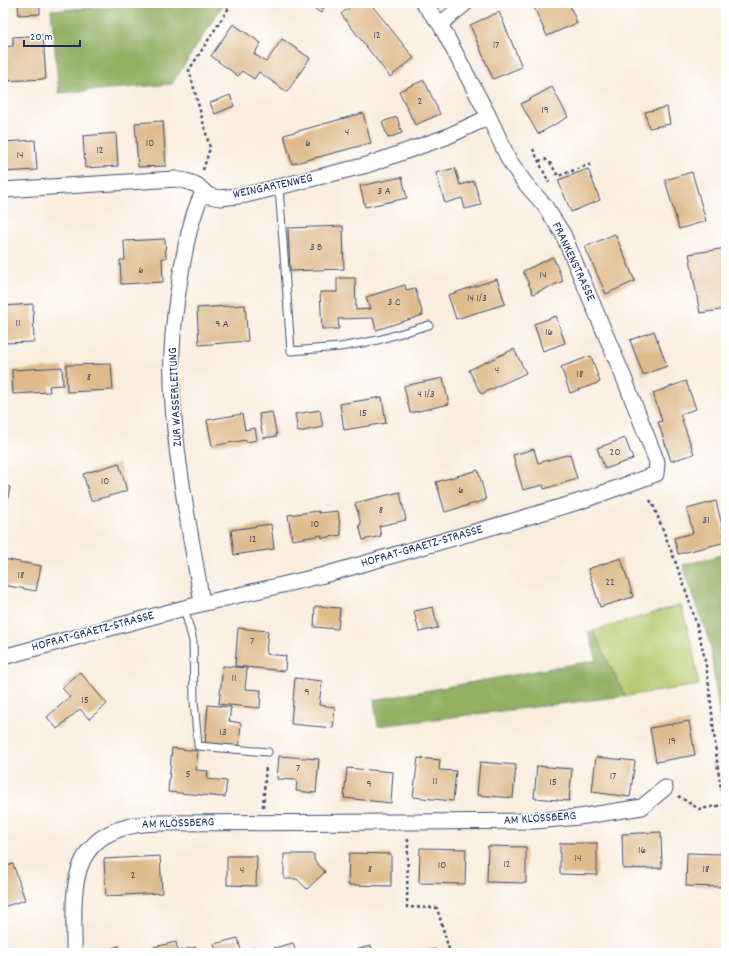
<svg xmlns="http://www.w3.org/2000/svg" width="729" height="956" viewBox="0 0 729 956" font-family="Dekko,sans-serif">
<rect width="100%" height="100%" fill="#fff"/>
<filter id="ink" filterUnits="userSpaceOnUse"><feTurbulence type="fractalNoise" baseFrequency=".025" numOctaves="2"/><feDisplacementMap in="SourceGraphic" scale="8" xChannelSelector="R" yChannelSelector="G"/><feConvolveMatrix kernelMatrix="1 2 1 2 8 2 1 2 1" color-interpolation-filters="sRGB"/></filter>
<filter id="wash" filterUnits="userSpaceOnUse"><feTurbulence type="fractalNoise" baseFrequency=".012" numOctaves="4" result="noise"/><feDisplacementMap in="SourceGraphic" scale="16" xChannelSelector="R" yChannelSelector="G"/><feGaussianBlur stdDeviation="0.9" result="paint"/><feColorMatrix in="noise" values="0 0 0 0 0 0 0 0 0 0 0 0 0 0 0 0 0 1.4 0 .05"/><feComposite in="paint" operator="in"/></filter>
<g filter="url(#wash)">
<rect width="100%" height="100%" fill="#f9edde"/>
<path fill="#b8cb6f" stroke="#6a7d66" d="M681,605L693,649L699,685L625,696L593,631Z"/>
<path fill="#92af62" stroke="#566f60" d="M152,3H224L172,84L59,93L51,10L151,5Z
M726,554V767L710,644L683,565Z
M593,631L625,696L378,726L374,700L597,660L588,632Z"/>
<g id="blocks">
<path fill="#dfbb8c" d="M18,3H40V14L19,15Z
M306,3H317L324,7L321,13Z
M355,3H370L414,58L390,77L341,14Z
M532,3H569L577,23L547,36Z
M499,12L522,67L493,79L470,25Z
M233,24L261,43L254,54L266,62L282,39L310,58L287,92L259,72L254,79L242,71L238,76L211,56Z
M43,35L46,79L3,81V47L13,46V37Z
M424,80L440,114L415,125L399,91Z
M552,87L568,117L538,134L521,104Z
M230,95L234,106L215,114L210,103Z
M667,107L670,124L649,128L645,112Z
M363,113L371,143L292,164L284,135Z
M397,117L402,133L388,138L382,122Z
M163,121L166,166L138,167L135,123Z
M116,133L118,166L85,168L83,136Z
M35,140L37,170L3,172V142Z
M455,168L460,185L474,181L481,205L465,209L462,198L445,203L436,173Z
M588,169L600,200L571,212L558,180Z
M692,172L706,221L679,229L665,180Z
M402,177L407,198L365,207L360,186Z
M343,226L344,269L290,271L288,228Z
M615,234L635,281L606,294L585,247Z
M165,239L166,258H162L163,282L121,284L120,260H125L124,241Z
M726,248V309L700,313L689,254Z
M553,257L563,281L533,294L523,271Z
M337,278H355L356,310L370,309L366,297L405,285L406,290L415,288L423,315L376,330L373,318L338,319L339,329H322L320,292H337Z
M497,279L505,304L456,319L448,295Z
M33,304L34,342L3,343V306Z
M245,305L248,341L199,345L197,308Z
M556,316L565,343L543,351L534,324Z
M654,331L667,366L643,375L630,340Z
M514,349L526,373L481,394L469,370Z
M591,356L600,382L570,393L561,367Z
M111,364L113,390L67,392L66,365Z
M62,367L63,385L49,386L50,392L13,394L12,370Z
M443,378L449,404L410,413L404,386Z
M686,381L696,409L680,414L694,454L671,461L658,422L662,421L653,393Z
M382,397L386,423L344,430L340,404Z
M320,410L323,427L298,432L295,414Z
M272,412L277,436L263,438L259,414Z
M242,414L245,430L255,428L257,440L246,442V440L212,446L207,420Z
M625,438L633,459L605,469L597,448Z
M534,449L538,463L570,454L577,479L544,489L543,485L523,490L513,455Z
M119,463L127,491L91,501L83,474Z
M478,470L486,500L445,512L436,482Z
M3,486L10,487L5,512L3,511Z
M400,492L406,520L379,526L381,536L363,540L359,525L361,524L355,503Z
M716,501L726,542L678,554L674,538L693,533L687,509Z
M319,511V513L338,511L341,535L322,538V535L292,540L288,515Z
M271,524L274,549L234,555L231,530Z
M621,558L633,597L600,607L588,569Z
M3,559L41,566L36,591L3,585Z
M315,606L340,608L338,629L314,627Z
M433,607L438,628L419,632L414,611Z
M238,628L268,631L266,654L286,656L285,671L235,666Z
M223,666L247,668L245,689L261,690L260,708L219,704Z
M80,672L107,704L89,719L80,709L57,729L47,717L70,697L62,688Z
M295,678L322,681L319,705L335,707L333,728L291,724Z
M208,705L231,707L229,721L241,723L239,746L205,743Z
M689,721L695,755L656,762L650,728Z
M172,748L198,751L196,770L208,771L207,779L227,781L225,797L168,792Z
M279,756L319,759L316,793L296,791L297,780L277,779Z
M596,757L635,761L630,797L592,792Z
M418,758L440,760L439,770L456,771L453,801L413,797Z
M480,762L516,765L513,798L477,795Z
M537,766L572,769L569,801L534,798Z
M347,768L393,772L391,803L344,798Z
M661,832L662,868L623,869L622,834Z
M560,843H597V875L560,874Z
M488,846L526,847V883L487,882Z
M420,848L466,849L465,884L419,883Z
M349,853L391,854V886L348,885Z
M687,853L725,854V887L686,886Z
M284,854H314V860L325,872L307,889L297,879H284Z
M160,856L162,893L106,896L104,859Z
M227,856H257L256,886L227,885Z
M13,864L25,900L3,907V867Z
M238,938L241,951L255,947L257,953H217L214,944Z
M176,942L178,951L196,947L198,953H155L154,947Z
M293,943L296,953H275L274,948Z
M119,946L121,952L134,949L135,953H95Z
M371,946L373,953H347V952Z
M435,949L437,953H422V952Z"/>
</g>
</g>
<g filter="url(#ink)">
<use href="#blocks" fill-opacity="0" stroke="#3c4c71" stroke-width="1"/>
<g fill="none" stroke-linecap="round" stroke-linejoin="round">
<defs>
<path id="lane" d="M279,187L291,351L340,347L378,340L429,325
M184,608L193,641L194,701L198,746L268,752"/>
<path id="street" d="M440,24L466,3
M3,190L175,179L186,181L197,185L209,196L220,198L246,195L367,165L446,137L489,117
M202,603C189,522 169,434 172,351C173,327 176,303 180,279C185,249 190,219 203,192
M3,657L184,608L324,575L520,519L581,501L656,474L657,462L624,378L563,234L545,206L524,182L509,160L489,117L440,24L423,3
M74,953C75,903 64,842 127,827C137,824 147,824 158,823L408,822L535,821L579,817L642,807L665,788"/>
</defs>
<use href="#lane" stroke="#3c4c71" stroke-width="9"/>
<use href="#street" stroke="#3c4c71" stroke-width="17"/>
<path stroke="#3c4c71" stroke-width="2.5" stroke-dasharray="3 3" stroke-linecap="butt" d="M533,149L549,183
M539,161L545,159L551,164L558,176L591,164
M203,170L210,148L189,70L232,3
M650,500L654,507C675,561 698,615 707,672C714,719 715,767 726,814
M678,796L699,809L724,805
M263,807L266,765
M408,839L407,907L437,908L450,953"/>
<use href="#lane" stroke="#fff" stroke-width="7"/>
<use href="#street" stroke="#fff" stroke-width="15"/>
</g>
</g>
<g text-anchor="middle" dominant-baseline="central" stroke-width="3" stroke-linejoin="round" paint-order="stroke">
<g font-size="11" fill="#4c526a">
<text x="377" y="36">12</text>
<text x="496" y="46">17</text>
<text x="420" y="102">2</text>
<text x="545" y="111">19</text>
<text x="347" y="133">4</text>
<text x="150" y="144">10</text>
<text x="308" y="144">6</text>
<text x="100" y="151">12</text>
<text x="20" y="156">14</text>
<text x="384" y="192">3 A</text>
<text x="316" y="248">3 B</text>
<text x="141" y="271">6</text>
<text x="543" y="276">14</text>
<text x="477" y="299">14 1/3</text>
<text x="394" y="303">3 C</text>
<text x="18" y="324">11</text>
<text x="222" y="325">9 A</text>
<text x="549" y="333">16</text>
<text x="497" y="371">4</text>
<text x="580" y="375">18</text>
<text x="89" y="378">8</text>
<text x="426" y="395">4 1/3</text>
<text x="363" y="414">15</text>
<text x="615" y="453">20</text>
<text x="105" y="482">10</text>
<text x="461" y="491">6</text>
<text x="381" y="511">8</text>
<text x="706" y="521">31</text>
<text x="315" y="525">10</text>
<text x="253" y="540">12</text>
<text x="21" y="576">18</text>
<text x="610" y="583">22</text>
<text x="252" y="642">7</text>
<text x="234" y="679">11</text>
<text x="307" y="693">9</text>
<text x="85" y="701">15</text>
<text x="223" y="733">13</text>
<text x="672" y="742">19</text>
<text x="298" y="769">7</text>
<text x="188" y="775">5</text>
<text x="613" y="777">17</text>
<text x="435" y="782">11</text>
<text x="553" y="783">15</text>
<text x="369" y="785">9</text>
<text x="642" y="851">16</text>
<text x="578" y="859">14</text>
<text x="507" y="865">12</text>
<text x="442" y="866">10</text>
<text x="370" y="870">8</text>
<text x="706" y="870">18</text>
<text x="242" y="871">4</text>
<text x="133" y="876">2</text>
</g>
<g font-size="13" fill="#1b2f5e" stroke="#fff">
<text transform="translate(273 187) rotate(-12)">WEINGARTENWEG</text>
<text transform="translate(573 262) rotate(65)">FRANKENSTRASSE</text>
<text transform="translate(176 397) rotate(-93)">ZUR WASSERLEITUNG</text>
<text transform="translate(422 547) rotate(-16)">HOFRAT-GRAETZ-STRASSE</text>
<text transform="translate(93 632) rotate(-15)">HOFRAT-GRAETZ-STRASSE</text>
<text transform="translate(540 819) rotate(-4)">AM KLÖSSBERG</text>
<text transform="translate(178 824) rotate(-2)">AM KLÖSSBERG</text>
</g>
</g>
<rect width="729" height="956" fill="none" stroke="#fff" stroke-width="16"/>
<path d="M24 40v6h56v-6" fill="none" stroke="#1b2f5e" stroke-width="2"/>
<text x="30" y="40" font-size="12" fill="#1b2f5e" stroke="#ffffff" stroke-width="3" paint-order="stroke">20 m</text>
</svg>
